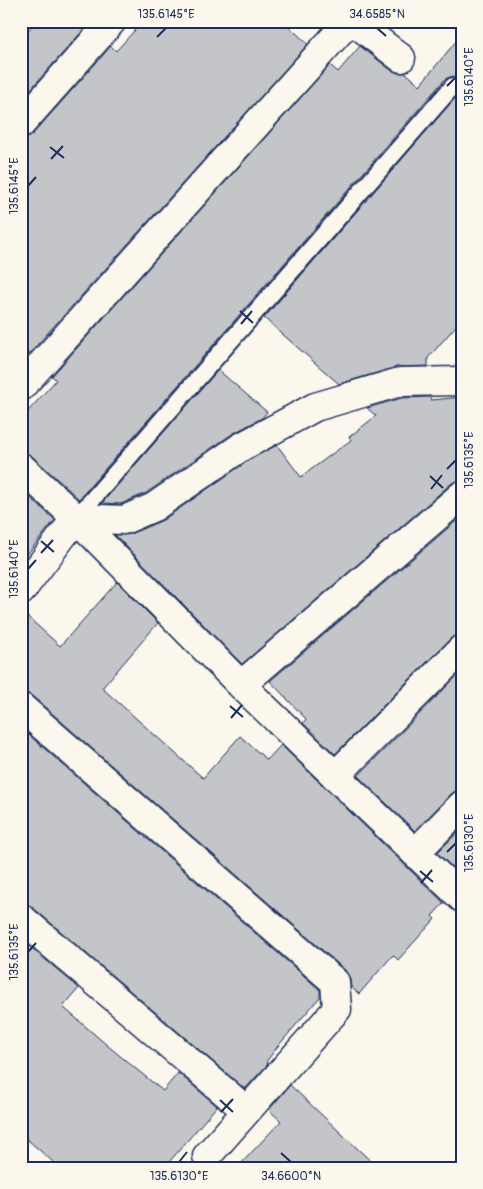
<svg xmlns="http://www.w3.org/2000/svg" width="483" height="1189" viewBox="0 0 483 1189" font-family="Pangolin,sans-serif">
<rect width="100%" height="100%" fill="#fbf7ec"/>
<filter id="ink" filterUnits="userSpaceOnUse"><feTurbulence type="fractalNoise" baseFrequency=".02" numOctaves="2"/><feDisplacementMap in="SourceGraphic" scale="10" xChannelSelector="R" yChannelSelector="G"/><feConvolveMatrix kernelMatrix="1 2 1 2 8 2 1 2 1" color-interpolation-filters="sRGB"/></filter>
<g filter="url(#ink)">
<path fill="#c3c5c9" stroke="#1b2f5e" d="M36,21H79L86,27L21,100V39Z
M143,21H283L308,44L28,355L21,349V139H26L33,134L111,46L116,51Z
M462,34V82L454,76L445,79L79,499L32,456L21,452V419L56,380L52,376L330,65L338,72L360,46L391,70L398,73H406L420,85Z
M462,90V319L428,358V366L396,367L339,384L264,318Z
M218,370L267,412L262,418L232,434L146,493L121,504L102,503Z
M430,397L431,400L462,397V480L452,483L242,664L115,535L130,534L163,520L249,460L277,445L301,477L351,440L349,437L376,416L367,408L402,398Z
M21,489L55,520L21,562Z
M462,516V634H458L451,638L335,754L303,723L306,719L270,681Z
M117,582L158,623L102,688L203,778L240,736L267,760L281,745L444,903L432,916L435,919L398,960L393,955L359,994L351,987L350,980L345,970L31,695L21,692V611L60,646Z
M462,671V790H457L451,794L415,831L358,776Z
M21,728L320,990V997L278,1046L266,1062L268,1064L245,1089L31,906L21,903Z
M462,828V876L437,853Z
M21,939L79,988L63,1007L108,1046L163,1091L178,1073L217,1106L164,1168H60L21,1134Z
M290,1085L378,1168H237L281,1121L269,1110Z"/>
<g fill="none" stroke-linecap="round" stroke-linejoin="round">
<defs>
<path id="service" d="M76,518L453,86"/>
<path id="minor" d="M353,21L401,58
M21,124L112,21
M21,387L349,21
M21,467L76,518L241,685L462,898
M76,518L124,520L154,507L241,447L315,407L400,382L462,381
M21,591L76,518
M241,685L462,495
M21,707L335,982L337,1009L207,1156
M335,776L462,649
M415,853L462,805
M21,918L247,1111"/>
</defs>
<use href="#service" stroke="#1b2f5e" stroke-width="20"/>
<use href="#minor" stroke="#1b2f5e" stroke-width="31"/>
<use href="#service" stroke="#fbf7ec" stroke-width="16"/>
<use href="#minor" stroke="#fbf7ec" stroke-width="28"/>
</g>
</g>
<path fill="none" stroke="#1b2f5e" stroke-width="2" d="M377,28L386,36M157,37L166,28M447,86L456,77M50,147L64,158M51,159L63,146M28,186L36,177M240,311L253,323M241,324L252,311M447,469L456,460M430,476L443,488M431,489L442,475M41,541L54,552M41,553L53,540M28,569L36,560M230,706L243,717M231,718L242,705M447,852L456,843M420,871L433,882M421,883L432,870M28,952L36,943M220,1100L233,1112M221,1112L233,1099M281,1153L291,1162M179,1162L187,1152"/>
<rect width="483" height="1189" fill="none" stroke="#fbf7ec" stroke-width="55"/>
<rect x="28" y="28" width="428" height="1134" fill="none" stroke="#1b2f5e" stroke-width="2"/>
<g font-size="12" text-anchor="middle" fill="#1b2f5e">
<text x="166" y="18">135.6145°E</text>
<text x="377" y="18">34.6585°N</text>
<text transform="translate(469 77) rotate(-90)" y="4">135.6140°E</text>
<text transform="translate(14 186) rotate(-90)" y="4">135.6145°E</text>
<text transform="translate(469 460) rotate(-90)" y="4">135.6135°E</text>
<text transform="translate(14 569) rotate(-90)" y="4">135.6140°E</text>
<text transform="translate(469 843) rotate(-90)" y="4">135.6130°E</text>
<text transform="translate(14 952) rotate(-90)" y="4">135.6135°E</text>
<text x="179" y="1180">135.6130°E</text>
<text x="291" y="1180">34.6600°N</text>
</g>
</svg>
